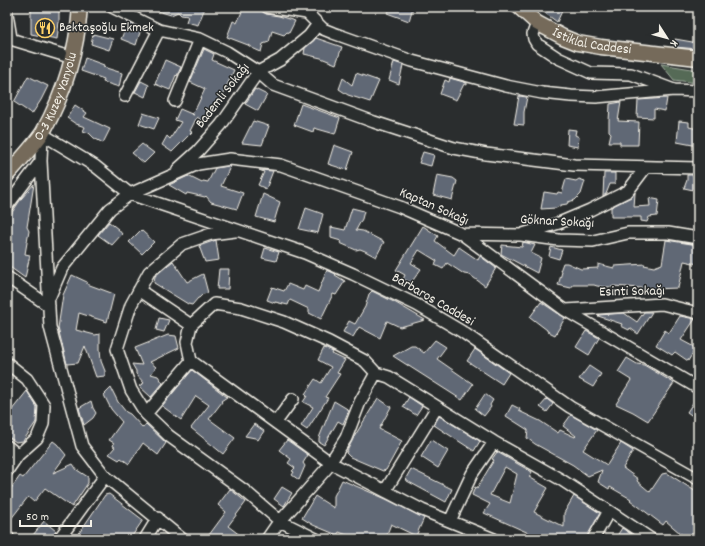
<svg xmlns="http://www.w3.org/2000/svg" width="705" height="546" viewBox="0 0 705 546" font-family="Dekko,sans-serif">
<rect width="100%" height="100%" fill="#2a2d2e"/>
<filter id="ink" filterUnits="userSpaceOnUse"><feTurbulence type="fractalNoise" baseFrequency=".025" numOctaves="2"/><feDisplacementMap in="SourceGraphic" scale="8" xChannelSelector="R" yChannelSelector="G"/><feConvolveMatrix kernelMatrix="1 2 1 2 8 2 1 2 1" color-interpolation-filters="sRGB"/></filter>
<g filter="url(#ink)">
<path fill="#546b57" stroke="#a4aea0" d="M661,64L698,70V83L674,80Z"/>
<path fill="#616775" stroke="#f4f1e8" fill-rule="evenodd" d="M151,7H195L204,10L198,25L186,22L188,16L181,15L178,12L171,15L151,9Z
M244,7H254L260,9L266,14L279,16L295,21L289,33L287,32L284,35L272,31L269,42L263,44L261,52L252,48L248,45L227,37L233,21L237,23Z
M390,7H413L409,21L387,13Z
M537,7H558L562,11L557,22Z
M59,8V22L57,39L31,34V9H44L53,10Z
M128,22L141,29L136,45L121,39Z
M93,34L113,39L109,50L91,44Z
M316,38L342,47L336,64L321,58L304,54L305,48Z
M675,39L698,43V49L674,47Z
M204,49L214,54L212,60L234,70L222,96L205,123L197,117L190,131L192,132L172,152L162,145L167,136L170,139L181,122L175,120L180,109L194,115L192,114L197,106L205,89L190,82Z
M85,58L104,65L103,67L122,73L119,87L103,82L104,79L81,71Z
M165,60L181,67L177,76L176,75L170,90L155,84Z
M394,62L403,65L399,84L389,80Z
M356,73L379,81L370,102L348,95L339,89L343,78L352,85Z
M28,76L48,86L41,100L32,114L14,102Z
M450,78L467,83V85L464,84L456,100L440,94L445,80L449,82Z
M141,81L149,85L145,97L135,92Z
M255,89L267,95L258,111L245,104Z
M519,96L527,97L524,112V125L514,124Z
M667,98L665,111L654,109V118L637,117L638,100Z
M621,102L618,121L639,122L638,145H620V142H609L611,133L609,131V121L610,104Z
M301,104L340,118L335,134L314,128L313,132L294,125Z
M75,105L87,113L84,117L110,129L103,143L94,138L89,133L83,131L85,127L76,124L67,118Z
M143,113L159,118L154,129L139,124Z
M253,121L269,126L262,145L242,143Z
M679,121L689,122V127L698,129V146L677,142Z
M568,129L576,130L575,135L579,137L578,147L567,145Z
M142,144L154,153L144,163L132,153Z
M334,145L353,152L347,170L328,164Z
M423,152L434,155L431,166L419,163Z
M229,166L230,167L221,186L243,193L237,209L211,202L206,196L205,197L187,193L186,195L169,185L188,176L202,183L203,181L208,182L215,168Z
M259,170L273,171L266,189L258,185L264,172Z
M604,173H615V184H610L606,194L603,196Z
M437,175L453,178L457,181L452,200L433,195Z
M687,175H698V191L684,188L687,180Z
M566,179L576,181L579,179L585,181L581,194L575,200L568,202L567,204L561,205L556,208L541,209L544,192L557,194L558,192L562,193Z
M34,184L27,227L29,231L25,254L30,255L25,278L7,265V220L21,199Z
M635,193L634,207L650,206L649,198L659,200L657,216L649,217L647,222L641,221V217H611V207L631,197Z
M263,194L280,202L274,222L256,217Z
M306,208L323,214L318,233L299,229Z
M352,208L364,211L362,219L356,230L363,231L384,242L376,257L365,251L360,249L356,250L340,243L341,241L331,238V227L345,230Z
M109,222L118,229L122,234L112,245L98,235Z
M423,226L438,236L435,241L454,255L459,247L478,260L480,256L496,268L485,286L470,275L464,274L447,263L443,269L435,265L437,261L419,250L411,263L421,269L411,283L403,279L405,275L396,270Z
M141,230L154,242L142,254L129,242Z
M216,240L219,260L205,262L199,246Z
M666,240L698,245V264L684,261L678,288L653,289L613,286V287H604L597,286L594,285H573L571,288L558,285L562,272L560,271L563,263H567L581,269L598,268V264L614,268V266L645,264L644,265L654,267L662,264Z
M523,242L535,245L531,253L541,258L537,273L501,254L502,245L522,247Z
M551,247L562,250L559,259L549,256Z
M265,248L279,252L276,261L262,258Z
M173,261L187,282L203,274L208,293L203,294L199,298H198L192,305L188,304L154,283L155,276Z
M219,269H229L228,289H217Z
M327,270L336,274L335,275L345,281L336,295L333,294L321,319L309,313V309L290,300L288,305L275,302V303L267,300L272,287L284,291L288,284L303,290L305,286L318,292Z
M72,275L87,282V284L114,294L107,322L79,313L76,330L95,335L100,334V349L101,361L105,371V376L96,377L85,346L78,363L67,364L58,328L63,295Z
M372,291L396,303L425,320L400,327L387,321L380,338L359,327L353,337L343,332L349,321L355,324L365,307L369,294Z
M541,302L565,318L555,335L547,331V330L530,317Z
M644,312H652L638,334L630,328L629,330L621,326L622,324L598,316L599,315L624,313L637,322Z
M680,316L695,319L681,340L696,348L688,361L675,352L672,355L656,345L665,330L669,333Z
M159,318L169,320L164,332L156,330Z
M586,331L599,338L589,355L576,347Z
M168,335L176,336L179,348L150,362L156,367L151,374L158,376L163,383L151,397L139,386L144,383L136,374V371L132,364L142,365L135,348Z
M435,340L446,347L437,359L473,384L462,400L393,356L411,346H415L424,353Z
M324,348L333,352L332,354L345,360L337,373L340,374L325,397L328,398L307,430L301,426L313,407L303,402L307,396L305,394L315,379L321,383L331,367L318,360Z
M475,349L509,373L502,384L467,361Z
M627,358L637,364L644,365L674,383L648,421L633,412L616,404L631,380L618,372Z
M589,366L601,374L593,387L579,379Z
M192,370L227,397L221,401L222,402L209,419L235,438L223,454L191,428L209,405L196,396L181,420L162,406Z
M111,388L118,402L126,412L130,414L143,428L146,424L166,443L158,455L143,443L129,464L121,458L119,460L109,454L115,447L113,446L114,443L109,440L122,422L111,409L104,395Z
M27,391L37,407L36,422L23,441L16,442L7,436V407L11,411Z
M485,394L493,400L490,405L491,407L484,416L475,409Z
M698,395V420L687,412Z
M409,397L422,406L416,415L403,407Z
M378,398L391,407L379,429L402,441L386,470L383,471L350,457L346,453L354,437Z
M547,399L553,404L547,412L540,407Z
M91,401L93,408L96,413L93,418L84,425L79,408Z
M334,401L349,410L343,424L338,421L324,445L319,442V438Z
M512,405L520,409L519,411L540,421L558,433L560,430L575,437L576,436L563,426L571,415L597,430L583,450L607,465L621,443L633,451L623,468L638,479L637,481L650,492L662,474L667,473L698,493V539H687L666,521L663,525L630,500L631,499L610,487L609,489L598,482L602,470L588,476L573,465L535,444L527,438L528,430L506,416Z
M439,416L480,441L474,451L434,425Z
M254,424L264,431L258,440L255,438L245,436Z
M287,440L308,455L303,463L305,466L299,480L292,475L294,472L292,471L295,468L288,463L291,459L279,450Z
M431,440L448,451L438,468L421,457Z
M53,441L57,444L66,455L53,473L73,464L77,470L88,477V483L72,507L45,488L34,502L28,497L7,524V494L20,476L23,478Z
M497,452L532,472L529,477L548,488L534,512L564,527V513L574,496L600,513L586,539H542L484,513L490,504L472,495L475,487L477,488L494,460L492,459ZM505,467L517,474L510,503L490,495Z
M411,469L452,489L446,502L407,481L406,478Z
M342,480L386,499L424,518L416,536L391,524L385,539H357L339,532L337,535L313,525L302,518L315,496L334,508V496Z
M282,487L292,493L284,506L274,499Z
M230,489L246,502L228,526L245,539H213L209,535L226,512L218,505Z
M109,494L143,520L130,539H75L105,495Z
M44,521L56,531L50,539H30Z
M622,528L638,539H615Z"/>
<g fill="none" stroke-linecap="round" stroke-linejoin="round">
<defs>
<path id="minor" d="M112,7L159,30L200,39L227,52L258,72L273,85L374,122L454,148L486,154L574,165L698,168
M267,7L307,13
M301,7L323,29L333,33L412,61L506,86L542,93L571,96L596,97L674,90
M7,14L11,38
M537,23L533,34L534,39L537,44L558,58L591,73L631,74L674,90L698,91
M7,38L73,58
M125,96L159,30
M175,101L200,39
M178,169L198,151L221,125L258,72L280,60L309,36L318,24
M7,206L41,161
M235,231L211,234L182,244L149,272L131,305L117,349L131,390L146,414L169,436L245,491L280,521L316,539
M462,234L521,235L559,240L593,241L628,233H668L698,238
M523,234L559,223L590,210L628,191L646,167
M7,277L49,306
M139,290L191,325
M50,296L62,268L110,209L130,194L198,164L230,159L281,165L400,207L462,234L565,310L698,388
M566,310L662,304L698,313
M7,363L27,379L44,405L43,424L37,438L18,455L7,471
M146,414L191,361
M276,422L293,399
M7,446L18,455
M385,491L437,407
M450,521L472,474L494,442
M7,537L9,539
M59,539L105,476
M145,539L158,518
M182,539L105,476L82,446L50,327L41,161L42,134L95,166L130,194L305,253L353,274L417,305L461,331L570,407L698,479
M267,539L276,526L327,468L346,438L360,402L376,373
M494,539L422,510L331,463L191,361L187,342L191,325L214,304L241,308L284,322L329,342L365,361L376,373L389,377L494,442L560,479L609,511L651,539
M593,539L609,511"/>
<g id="major">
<path id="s1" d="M519,7L537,23L563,37L578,43L601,47L698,58"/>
<path id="s2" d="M7,175C16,165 36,143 43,132C64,94 77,51 80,7"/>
</g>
</defs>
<use href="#minor" stroke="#f4f1e8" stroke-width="14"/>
<use href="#major" stroke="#f4f1e8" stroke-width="17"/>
<use href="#minor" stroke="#2a2d2e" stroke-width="11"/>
<use href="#major" stroke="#746a5a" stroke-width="14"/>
</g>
</g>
<defs>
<symbol id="restaurant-ring" viewBox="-11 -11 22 22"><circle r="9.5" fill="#2a2d2e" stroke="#ffd166" stroke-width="1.5"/><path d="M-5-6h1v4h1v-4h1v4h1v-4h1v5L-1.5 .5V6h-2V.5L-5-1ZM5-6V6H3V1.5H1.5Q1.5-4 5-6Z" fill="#ffd166"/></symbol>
</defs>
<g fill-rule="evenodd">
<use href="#restaurant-ring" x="34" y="17" width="22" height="22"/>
</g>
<g text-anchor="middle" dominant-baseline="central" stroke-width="3" stroke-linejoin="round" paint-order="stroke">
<g font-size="14" fill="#f4f1e8" stroke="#2a2d2e" text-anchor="start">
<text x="59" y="28">Bektaşoğlu Ekmek</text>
</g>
<g font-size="14" fill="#f4f1e8" stroke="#2a2d2e">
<text stroke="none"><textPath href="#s1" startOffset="83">İstiklal Caddesi</textPath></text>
<text stroke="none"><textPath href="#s2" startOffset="94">O-3 Kuzey Yanyolu</textPath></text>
<text transform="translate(223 96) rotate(-52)">Bademli Sokağı</text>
<text transform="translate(434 207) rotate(24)">Kaptan Sokağı</text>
<text transform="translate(557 222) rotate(3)">Göknar Sokağı</text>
<text transform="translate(632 292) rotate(-1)">Esinti Sokağı</text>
<text transform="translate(433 300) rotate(30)">Barbaros Caddesi</text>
</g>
</g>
<rect width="705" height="546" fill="none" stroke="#2a2d2e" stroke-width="24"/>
<rect x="12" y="12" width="681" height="522" fill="none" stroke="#f4f1e8" stroke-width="1.5" filter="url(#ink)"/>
<g transform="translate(667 38) rotate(126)" stroke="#2a2d2e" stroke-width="3" paint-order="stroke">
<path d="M0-3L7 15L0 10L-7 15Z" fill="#f4f1e8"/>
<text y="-6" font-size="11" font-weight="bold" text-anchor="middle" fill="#f4f1e8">K</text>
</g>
<path d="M20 520v6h71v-6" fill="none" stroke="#f4f1e8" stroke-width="2"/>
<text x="26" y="520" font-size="12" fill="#f4f1e8" stroke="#2a2d2e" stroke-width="3" paint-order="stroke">50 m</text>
</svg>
